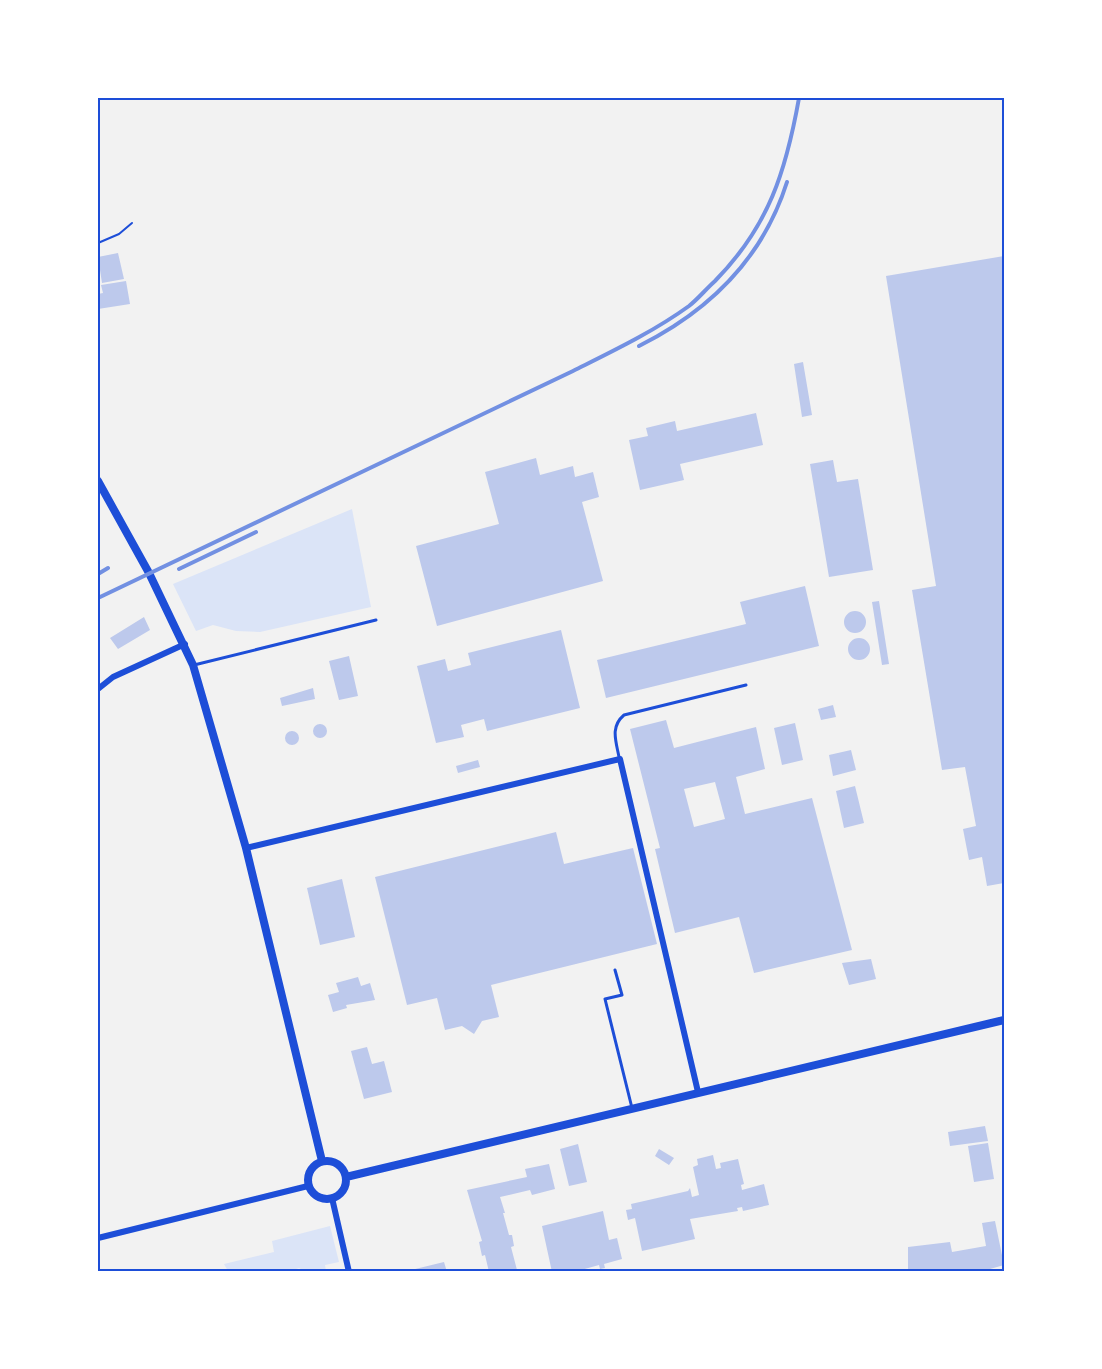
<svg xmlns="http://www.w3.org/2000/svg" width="1102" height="1369" viewBox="0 0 1102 1369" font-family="'Space Grotesk',sans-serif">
<rect width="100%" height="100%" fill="#f2f2f2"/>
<path fill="#dbe4f7" d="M352,509L371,607L260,632L236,631L213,625L196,631L173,584Z
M330,1226L339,1262L325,1265L326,1271H305L299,1268L287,1272L228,1271L224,1264L274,1252L272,1241Z"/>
<path fill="#bdc9ec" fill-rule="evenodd" d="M118,253L124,279L102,283L98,257Z
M1004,256V883L987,886L982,857L969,860L963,829L976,826L965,767L942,770L912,590L936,586L886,276Z
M126,281L130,304L98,309V294L103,293L101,285Z
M803,362L812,415L802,417L794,364Z
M756,413L763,445L680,464L684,480L640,490L629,440L648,436L646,428L675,421L677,431Z
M536,458L540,475L573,466L575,477L593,472L599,497L582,502L603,581L437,626L416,546L499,524L485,472Z
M833,460L837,482L858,479L873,570L829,577L810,464Z
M805,586L819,646L606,698L597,660L746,624L740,602Z
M879,601L889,664L882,665L872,602Z
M844 622a11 11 0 1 1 22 0a11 11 0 1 1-22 0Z
M144,617L150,630L118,649L110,638Z
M561,630L580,708L487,731L484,719L461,725L464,737L436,743L417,666L445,659L448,671L471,665L468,653Z
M848 649a11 11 0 1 1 22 0a11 11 0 1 1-22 0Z
M349,656L358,696L339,700L329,661Z
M313,688L315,699L282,706L280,698Z
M833,705L836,717L821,720L818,709Z
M666,720L674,748L756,727L765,769L736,777L745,814L812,798L852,950L754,973L739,917L675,933L655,849L660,848L630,729ZM715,782L725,819L694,827L684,789Z
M795,723L803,760L782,765L774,728Z
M313 731a7 7 0 1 1 14 0a7 7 0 1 1-14 0Z
M285 738a7 7 0 1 1 14 0a7 7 0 1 1-14 0Z
M851,750L856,770L833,776L829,755Z
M478,760L480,767L458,773L456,766Z
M855,786L864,823L844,828L836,791Z
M556,832L564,864L633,848L657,944L491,985L499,1017L482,1021L474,1034L462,1026L445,1030L437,998L407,1005L375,877Z
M342,879L355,937L320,945L307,888Z
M871,959L876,979L849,985L842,963Z
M358,977L361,986L370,983L375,1000L346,1005L347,1008L333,1012L328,995L339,992L336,983Z
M367,1047L372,1064L384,1061L392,1092L364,1099L351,1051Z
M985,1126L988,1141L950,1146L948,1132Z
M988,1143L994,1179L974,1182L968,1146Z
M578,1144L587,1182L569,1186L560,1149Z
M659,1149L674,1158L669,1165L655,1156Z
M713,1155L716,1169L721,1168L720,1163L738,1159L744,1184L741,1185L742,1190L764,1184L769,1205L743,1211L742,1207L737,1208L738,1211L690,1219L695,1239L642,1251L635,1218L628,1220L626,1210L632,1209L631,1204L688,1191L690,1188L692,1197L699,1195L693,1167L698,1165L697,1159Z
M549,1164L555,1189L532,1195L530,1190L500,1197L505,1213H503L509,1235H512L514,1246L511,1247L517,1270L489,1272L485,1255L482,1256L479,1242L482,1241L467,1190L527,1177L525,1169Z
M603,1211L609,1240L617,1238L622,1259L604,1264L605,1268L600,1269L599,1265L574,1272H552L542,1226Z
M995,1221L1004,1265L983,1271L982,1269L945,1272L944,1269L908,1272V1247L950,1242L952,1252L986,1246L982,1223Z
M444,1262L447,1272H407V1271Z"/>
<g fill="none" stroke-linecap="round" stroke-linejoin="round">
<path stroke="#1d4ed8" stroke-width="2" d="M98,243L119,234L132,223"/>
<path stroke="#1d4ed8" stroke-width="3" d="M194,665L376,620
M619,757C616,741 610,727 624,715L746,685
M615,970L622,995L605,999L632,1108"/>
<path stroke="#1d4ed8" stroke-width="6" d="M98,689L113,677L185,644
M246,848L620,759L698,1092
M332,1198L349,1272
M98,1238L308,1186"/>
<path stroke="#1d4ed8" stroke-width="8" d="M98,481L149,573L193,665L246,848L322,1161
M308 1180a19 19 0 1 1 38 0a19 19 0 1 1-38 0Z
M346,1177L1004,1020"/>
<path stroke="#7290e2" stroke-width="4" d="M639,346C709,311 763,258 787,182
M179,569L256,532
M98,574L108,568
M98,598L573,371C613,351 653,332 689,306C698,299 706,289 715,281C769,226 786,171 799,98"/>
</g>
<rect width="1102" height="1369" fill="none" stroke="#ffffff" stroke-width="198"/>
<rect x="99" y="99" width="904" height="1171" fill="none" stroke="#1d4ed8" stroke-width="2"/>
</svg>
